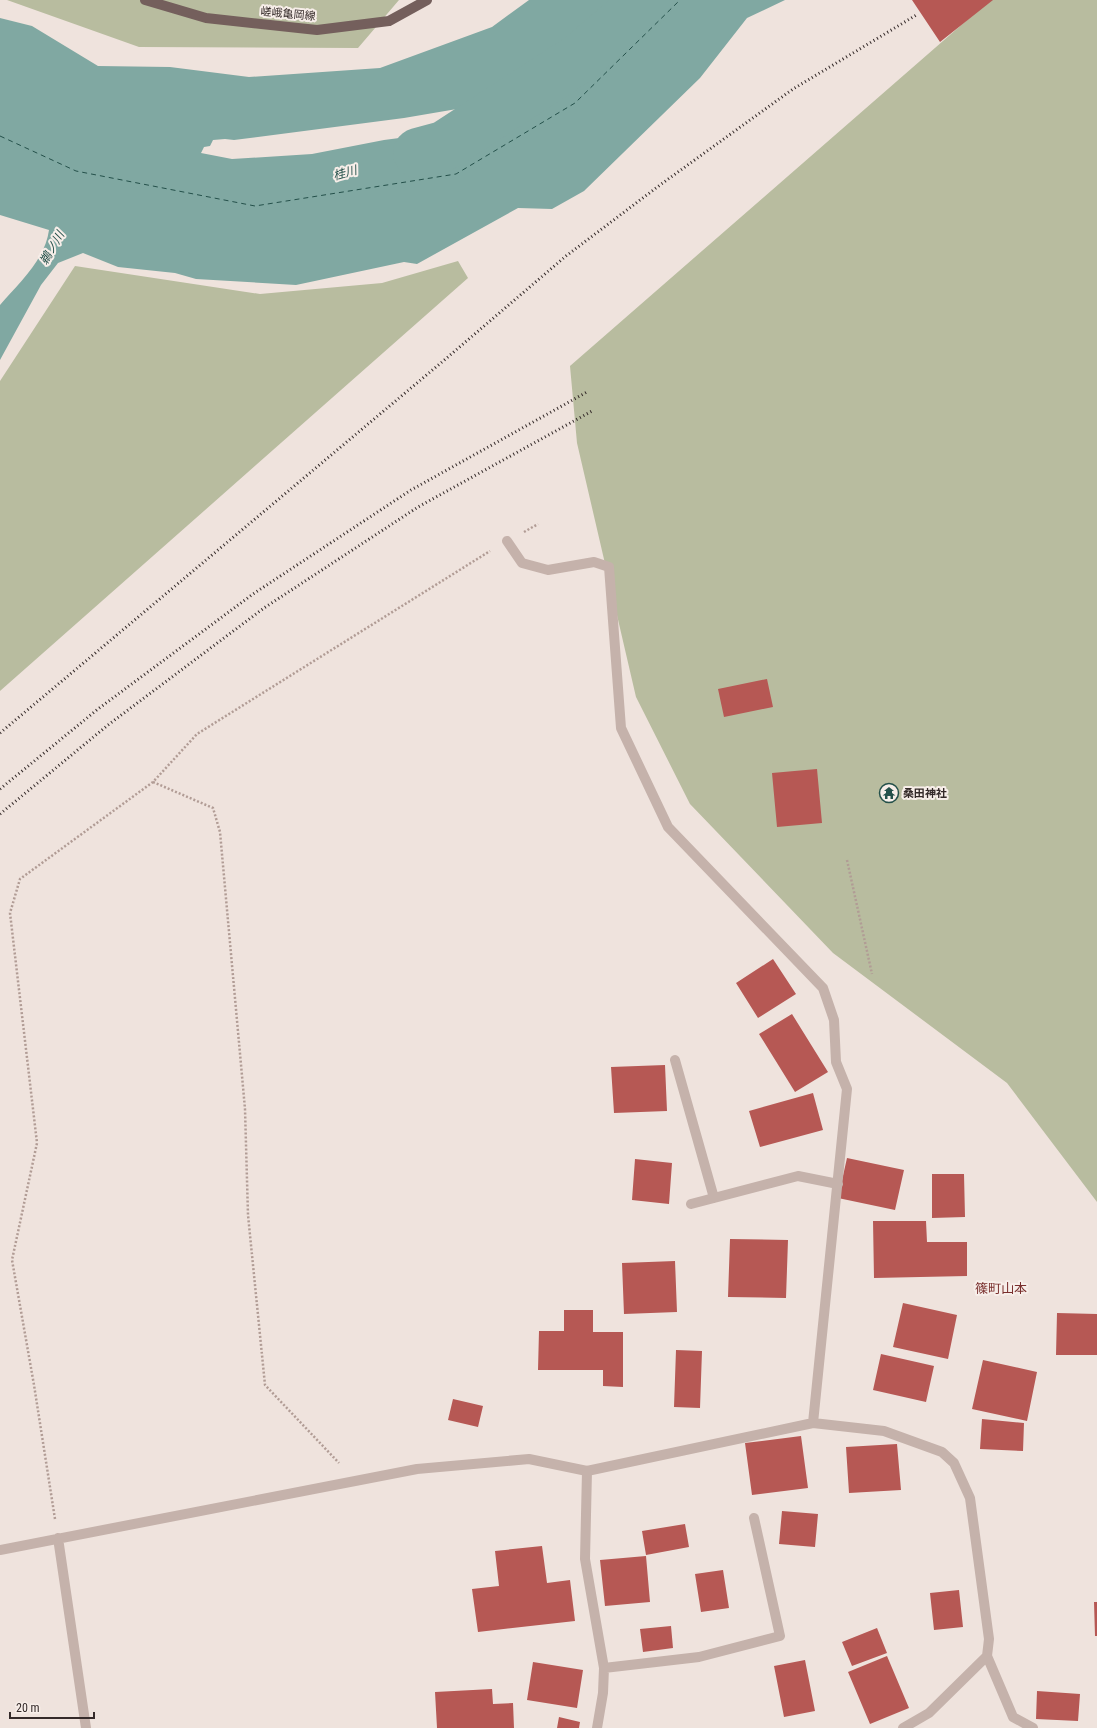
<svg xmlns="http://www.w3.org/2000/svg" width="1097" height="1728" viewBox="0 0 1097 1728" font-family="'Roboto Condensed','Noto Sans JP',sans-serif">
<rect width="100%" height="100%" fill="#efe3dd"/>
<path fill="#b8bc9f" d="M7,0H399L358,48L139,47Z
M990,0H1097V1202L1007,1083L833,953L690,804L636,697L577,443L570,366Z
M458,261L468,278L0,691V381L75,266L260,294L382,283Z"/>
<path fill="#80a8a2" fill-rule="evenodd" d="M529,0H785L747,18L700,78L584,191L552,209L518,208L417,264L404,262L296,285L196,279L175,273L118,267L83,253L58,263L41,285L0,360V305C19,283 45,260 49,230L0,215V18L32,26L98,66L170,67L249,77L380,68L492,27ZM569,73L521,111L445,132L384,140L312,154L232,159L201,153L204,147L210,146L213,140L225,139L234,140L404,118L492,103Z"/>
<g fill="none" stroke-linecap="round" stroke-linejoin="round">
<path stroke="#80a8a2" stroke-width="50" d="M418,153L444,146L578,59L649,0"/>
<path stroke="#24504a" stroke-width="1" stroke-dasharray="5 4" stroke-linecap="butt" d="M0,136L76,171L255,206L456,174L575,103L680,0"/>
</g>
<path fill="#b65854" d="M912,0H993L940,42Z
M767,679L773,707L724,717L718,689Z
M817,769L822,823L777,827L772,773Z
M773,959L796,994L758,1018L736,983Z
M792,1014L828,1072L795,1092L759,1034Z
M665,1065L667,1111L614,1113L611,1067Z
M813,1093L823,1130L760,1147L749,1111Z
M847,1158L904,1170L895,1210L838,1198Z
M635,1159L672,1163L669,1204L632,1200Z
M932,1174H964L965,1217L932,1218Z
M873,1221H926L927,1242H967V1276L874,1278Z
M730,1239L788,1240L786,1298L728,1297Z
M675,1261L677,1312L624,1314L622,1263Z
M903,1303L957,1315L948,1359L893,1347Z
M564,1310H593V1332H623V1387L603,1386V1370H538L539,1331H564Z
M1057,1313L1097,1314V1355H1056Z
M676,1350L702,1351L700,1408L674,1407Z
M881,1354L934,1366L926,1402L873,1390Z
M983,1360L1037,1372L1027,1421L972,1409Z
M453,1399L483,1406L478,1427L448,1420Z
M982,1419L1024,1423L1023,1451L980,1449Z
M801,1436L808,1488L752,1495L745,1443Z
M897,1444L901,1490L849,1493L846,1447Z
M782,1511L818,1514L815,1547L779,1544Z
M685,1524L689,1547L646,1555L642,1531Z
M542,1546L547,1583L570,1580L575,1621L478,1632L472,1589L499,1586L495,1551Z
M646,1556L650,1602L605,1606L600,1560Z
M723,1570L729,1608L701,1612L695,1574Z
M959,1590L963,1627L934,1630L930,1593Z
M1094,1602H1097V1636H1095Z
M671,1626L673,1648L643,1652L640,1629Z
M877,1628L887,1653L852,1666L842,1642Z
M887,1656L909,1708L870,1724L848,1672Z
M805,1660L815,1711L784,1717L774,1666Z
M533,1662L583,1670L577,1708L527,1700Z
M492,1689L493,1704L513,1703L514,1728H437L435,1692Z
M1037,1691L1080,1694L1078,1721L1036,1719Z
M559,1717L580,1722L579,1728H557Z"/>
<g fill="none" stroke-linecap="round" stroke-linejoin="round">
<path stroke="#b19c95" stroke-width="2.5" stroke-dasharray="2 2" stroke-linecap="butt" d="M524,532L538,524
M153,782L213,808L220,832L245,1109L248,1215L265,1385L339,1463
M847,860L872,974
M55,1519L34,1385L12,1260L37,1143L10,913L20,879L153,782L197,734L490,551"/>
<path stroke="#c5b2ab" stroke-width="10" d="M507,541L522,563L548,570L594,562L609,567L621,728L668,827L823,988L834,1020L836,1062L847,1089L813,1423
M675,1060L714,1198
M691,1204L798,1176L838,1184
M587,1471L585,1559L604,1668L603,1693L597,1728
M58,1538L86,1728
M0,1550L417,1469L529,1459L587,1471L813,1423L884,1431L942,1452L954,1463L970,1498L989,1639L987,1656L1013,1717L1033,1728
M604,1668L699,1657L780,1636L754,1518
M903,1728L929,1713L987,1656"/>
<path stroke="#745f5c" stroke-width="10" d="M145,0L206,18L317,30L389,21L427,0"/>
<path stroke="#342a29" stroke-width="3" stroke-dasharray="1 3" stroke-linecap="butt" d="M0,733L442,362L566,256L660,185L793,89L918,14
M0,789L98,709L253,594L411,490L587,392
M0,814L108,725L264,608L418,507L592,411"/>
</g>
<defs>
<symbol id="temple-ring" viewBox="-11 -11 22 22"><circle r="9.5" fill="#f7eee9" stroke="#24504a" stroke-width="1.5"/><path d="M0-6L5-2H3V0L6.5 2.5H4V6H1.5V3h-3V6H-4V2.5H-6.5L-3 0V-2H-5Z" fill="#24504a"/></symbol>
</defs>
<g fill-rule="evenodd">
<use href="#temple-ring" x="878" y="782" width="22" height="22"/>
</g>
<g text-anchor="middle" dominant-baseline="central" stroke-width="4" stroke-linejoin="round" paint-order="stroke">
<g font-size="11" fill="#342a29" stroke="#f7eee9">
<text transform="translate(288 14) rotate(5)">嵯峨亀岡線</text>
</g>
<g font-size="11" font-weight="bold" fill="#342a29" stroke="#f7eee9" text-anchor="start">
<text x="903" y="793">桑田神社</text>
</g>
<g font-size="12" font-style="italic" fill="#24504a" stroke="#f7eee9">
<text transform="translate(345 173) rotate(-15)">桂川</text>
<text transform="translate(52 248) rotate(-60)">鵜ノ川</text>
</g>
<g font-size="13" fill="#792f2d" stroke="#f7eee9">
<text x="1001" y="1288">篠町山本</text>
</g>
</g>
<path d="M10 1712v6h84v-6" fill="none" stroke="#342a29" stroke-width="2"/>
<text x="16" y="1712" font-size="12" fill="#342a29" stroke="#f7eee9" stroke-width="3" paint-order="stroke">20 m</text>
</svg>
